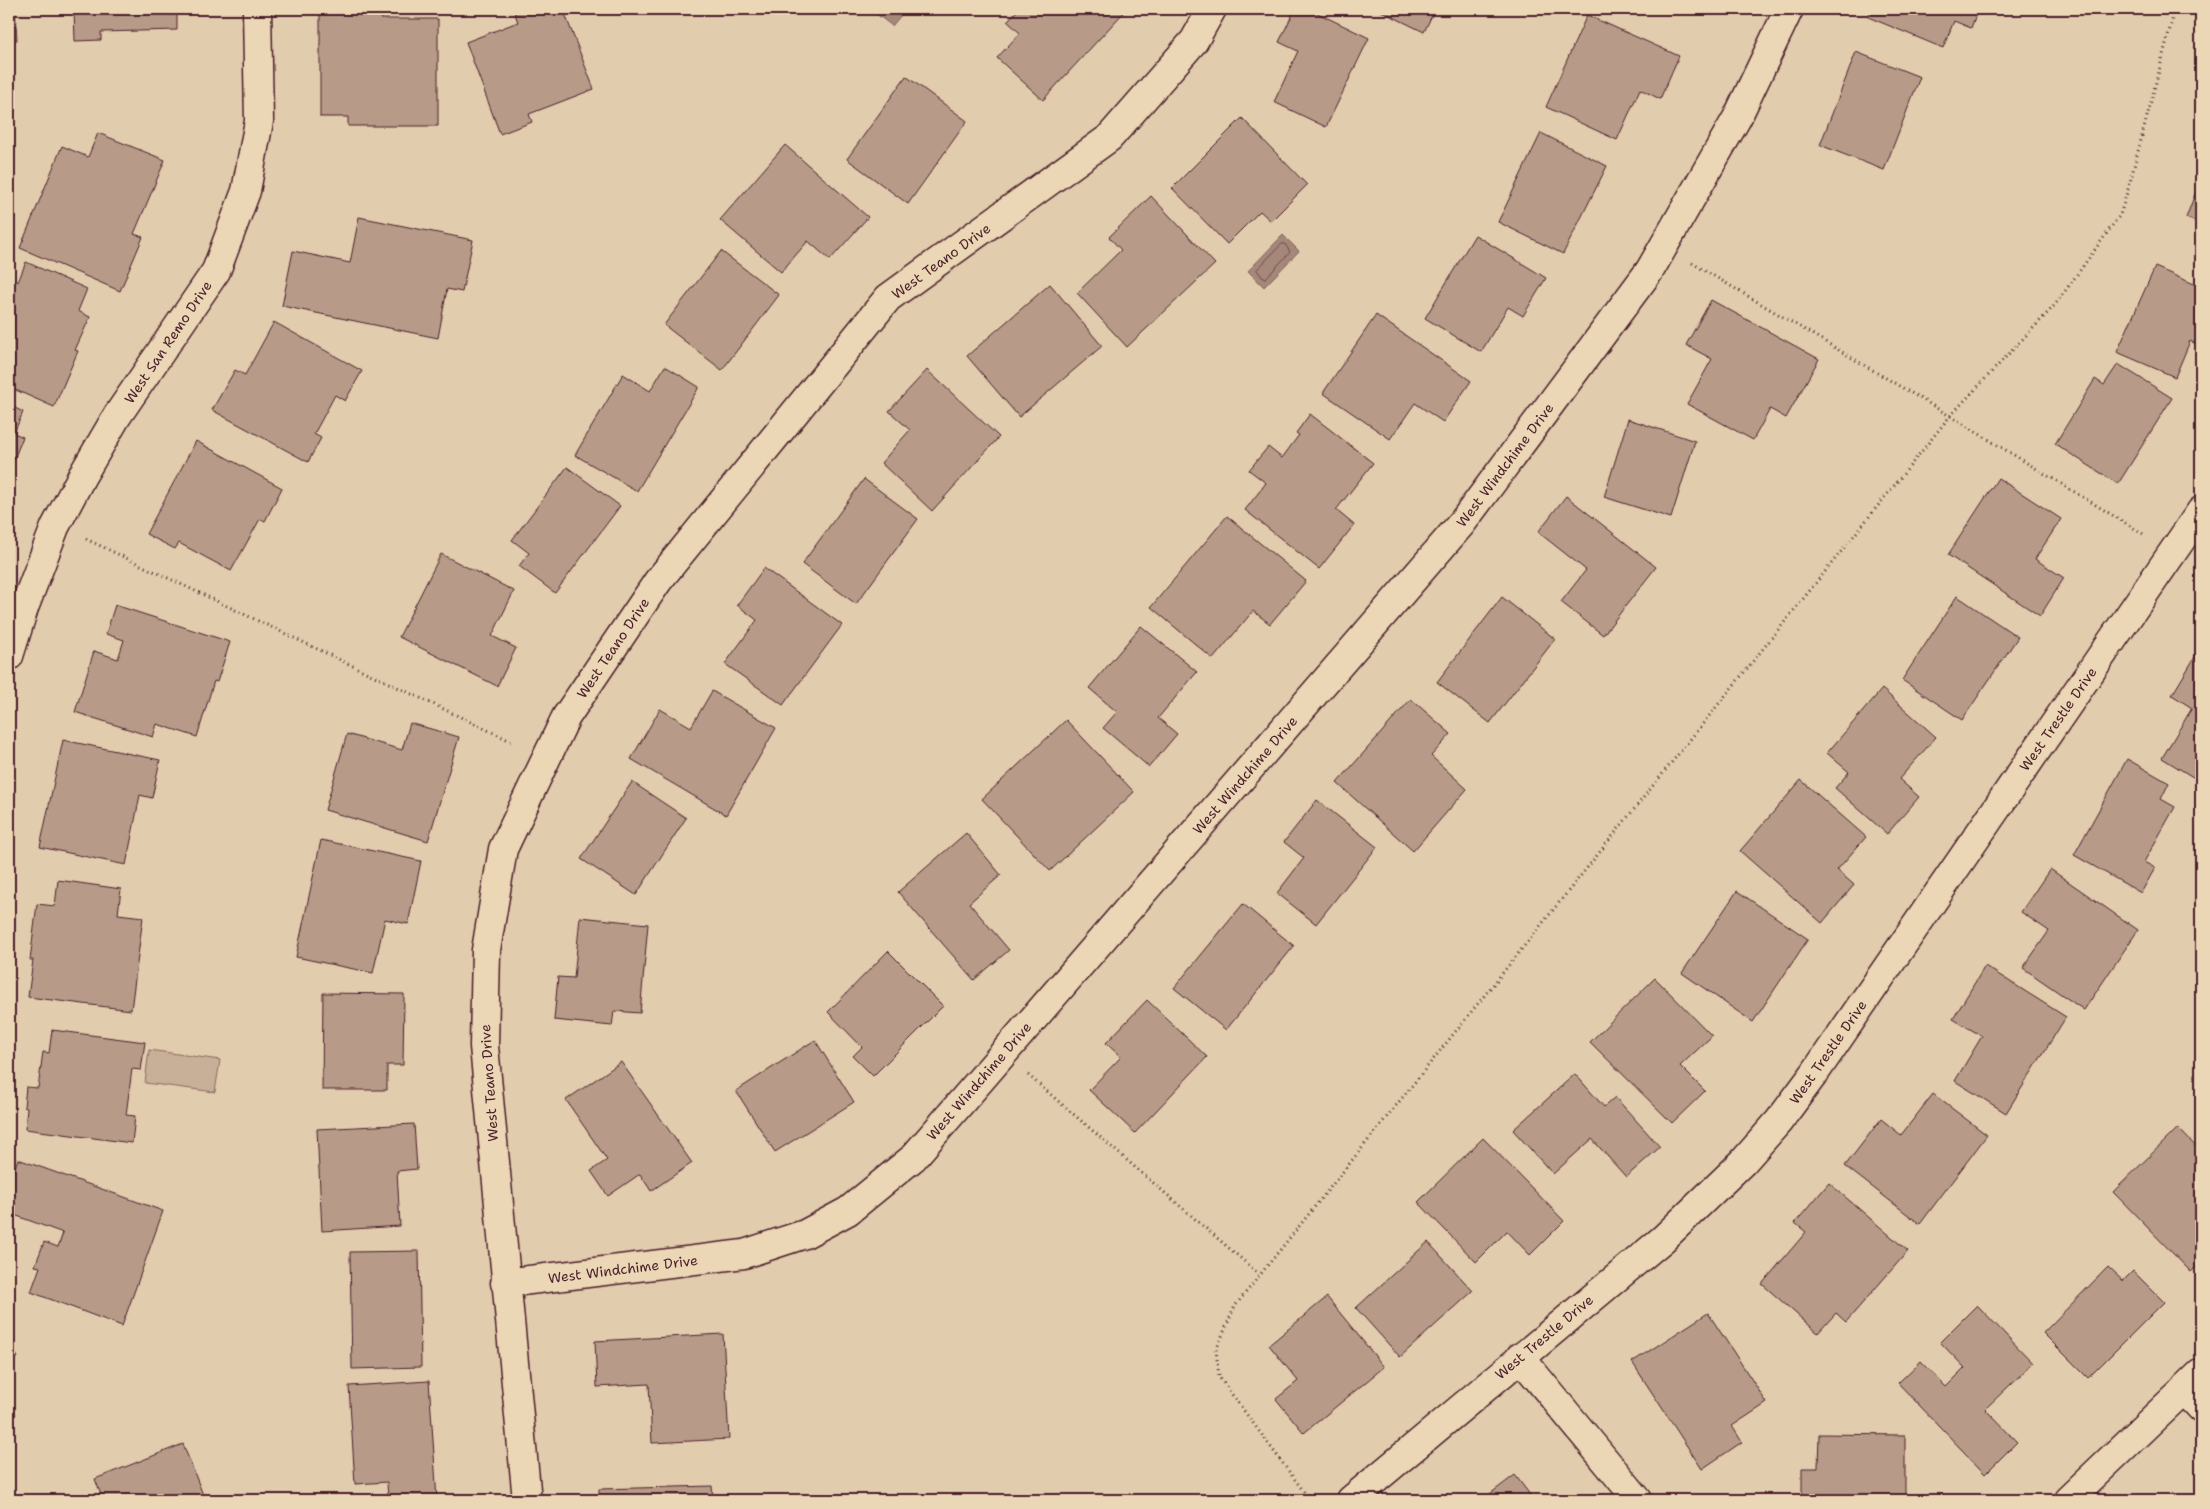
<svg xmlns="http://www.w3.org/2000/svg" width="2210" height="1509" viewBox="0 0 2210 1509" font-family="'Shantell Sans',sans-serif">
<rect width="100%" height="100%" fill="#e1ccad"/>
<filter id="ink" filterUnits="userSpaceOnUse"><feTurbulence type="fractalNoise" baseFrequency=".02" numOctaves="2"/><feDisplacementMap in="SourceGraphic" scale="10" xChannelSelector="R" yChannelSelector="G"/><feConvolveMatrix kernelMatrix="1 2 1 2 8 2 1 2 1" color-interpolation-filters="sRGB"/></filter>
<g filter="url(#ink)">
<path fill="#c8af97" stroke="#896761" d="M149,1050L220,1060L215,1092L145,1083Z"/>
<path fill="#a58879" stroke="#815e5a" d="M870,9H906L892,26Z
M1283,235L1299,251L1264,287L1248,271Z"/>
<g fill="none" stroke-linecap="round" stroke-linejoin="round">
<path stroke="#6e494a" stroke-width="1" d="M1282,244H1285L1290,252L1266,278H1263L1257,270Z"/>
</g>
<path fill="#b79b88" stroke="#4a1f2b" d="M9,9H15L17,40L9,41Z
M74,9H177V30L101,32V40L75,41Z
M320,9H381V19H438V126H348V117H320Z
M513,9H563L594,89L529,114L532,122L500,134L466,42L518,22Z
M1019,9H1119L1123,13L1043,100L997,58L1020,33L1007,21Z
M1295,9H1309L1369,38L1326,127L1274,102L1298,51L1279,42Z
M1377,9H1435L1424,32Z
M1871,9H1978L1971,28L1954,21L1943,48L1868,17Z
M1587,15L1679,56L1660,99L1640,89L1617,140L1546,107Z
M1856,52L1920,77L1884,170L1820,145Z
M906,76L967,121L908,204L847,159Z
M1242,118L1307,185L1271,221L1260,211L1227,244L1172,188Z
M98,133L165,160L134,234L143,237L120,291L20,248L62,146L88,157Z
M1541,133L1607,166L1563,254L1498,222Z
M785,145L868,217L830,260L808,241L781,272L720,220Z
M2201,178V224L2186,218Z
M1151,196L1215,264L1127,347L1077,293L1121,250L1109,237Z
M359,217L473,240L462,292L447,289L438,338L282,306L293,251L350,263Z
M1475,235L1546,278L1523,316L1508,307L1481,352L1425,318Z
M721,251L779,295L722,370L664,325Z
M26,262L87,289L78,311L90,317L75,350L78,351L54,407L9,387V278L18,282Z
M2155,267L2201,287V346L2190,341L2175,377L2117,352Z
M1050,284L1102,346L1019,417L967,356Z
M1711,300L1819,359L1786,418L1770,409L1753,440L1687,404L1712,359L1686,345Z
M1376,315L1471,381L1443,422L1415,403L1390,439L1323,393Z
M274,322L362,371L345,401L335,395L314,434L321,438L308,462L212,410L235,370L245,375Z
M2118,364L2172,398L2118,484L2055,444L2095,379L2104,385Z
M665,366L699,387L637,491L575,455L623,374L650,391Z
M927,370L999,437L932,511L881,463L910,430L889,411Z
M9,405L23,412L14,433L23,437L9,471Z
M1310,414L1373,463L1336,510L1354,525L1319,569L1245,510L1266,483L1249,470L1268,447L1282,458L1299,435L1296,433Z
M1628,419L1695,441L1671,518L1604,497Z
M196,441L282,488L265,521L260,519L231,571L179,543L175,549L146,534Z
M567,467L620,506L555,593L519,566L529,553L512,540Z
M1998,478L2061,519L2035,559L2064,578L2040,616L1948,555Z
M864,479L918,519L856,604L802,564Z
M1566,496L1656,567L1603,635L1561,602L1586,570L1538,532Z
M1227,516L1306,581L1270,624L1253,611L1213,659L1151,607Z
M441,554L514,591L492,636L516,648L497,686L399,637Z
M764,568L842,625L783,705L725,664L757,620L737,605Z
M1957,596L2018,637L1962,720L1902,680Z
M1502,597L1555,639L1490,723L1437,682Z
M115,605L230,642L217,682L214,681L197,737L157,724L153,737L75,712L94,651L118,659L124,640L106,634Z
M1141,626L1197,672L1158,718L1177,734L1149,767L1103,728L1117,712L1089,688Z
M2201,647V782L2162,758L2192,708L2172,695Z
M1882,689L1936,737L1899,779L1919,797L1887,834L1835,788L1849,772L1827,753Z
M712,691L776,728L726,815L631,759L660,709L691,727Z
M1411,699L1451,734L1431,756L1467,789L1413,851L1337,783Z
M1066,720L1134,792L1050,871L982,799Z
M410,723L459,737L428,841L325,810L347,734L402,750Z
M63,740L160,760L152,798L140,795L126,865L40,847Z
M2127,759L2169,783L2161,799L2175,807L2144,862L2155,868L2141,893L2074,855Z
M1801,780L1866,837L1837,870L1854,885L1822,923L1740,851Z
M632,782L686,818L636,895L581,859Z
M1317,800L1377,847L1316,924L1277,893L1304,858L1284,842Z
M966,833L1001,875L969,903L1009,950L974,980L898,892Z
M321,840L421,861L408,924L385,919L373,973L296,957Z
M2050,869L2138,930L2084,1010L2023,968L2049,931L2021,912Z
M58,880L121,889L118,914L143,917L131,1010L28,997L33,960H30L37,904L55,906Z
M1737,891L1808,939L1753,1022L1682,973Z
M1243,904L1294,946L1226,1030L1174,988Z
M580,917L648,924L640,1013L614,1011L612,1026L554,1020L558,977L574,978Z
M888,951L943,1006L873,1076L853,1056L862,1047L828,1012Z
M1985,966L2066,1017L2006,1113L1955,1081L1982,1036L1953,1019Z
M1655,978L1712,1036L1680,1066L1705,1091L1672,1123L1590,1042Z
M323,993L404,994L403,1065H387V1090H322Z
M1147,1000L1207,1057L1135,1133L1089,1090L1121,1057L1106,1043Z
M52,1030L145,1042L141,1070L132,1069L126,1115L135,1116L132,1143L25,1129L27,1108L24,1107L26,1087L38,1088L43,1052L49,1053Z
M815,1040L854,1102L775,1152L736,1091Z
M621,1062L692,1163L651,1191L640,1174L608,1196L591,1171L607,1160L566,1100Z
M1575,1074L1604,1107L1615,1097L1660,1147L1626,1177L1592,1139L1553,1174L1513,1130Z
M1933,1094L1987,1135L1920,1224L1845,1166L1881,1119L1901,1135Z
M414,1124L417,1169L397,1171L400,1226L322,1231L317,1129Z
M2178,1128L2201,1152L2200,1216L2201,1262L2191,1272L2113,1192Z
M1483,1138L1564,1221L1530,1255L1507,1231L1476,1262L1418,1202Z
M18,1159L163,1211L122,1326L31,1292L40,1267L35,1266L44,1242L58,1247L63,1233L9,1213V1184Z
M1829,1183L1908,1251L1846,1322L1836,1313L1818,1333L1762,1284L1806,1232L1795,1223Z
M1428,1242L1473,1291L1400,1357L1356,1308Z
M419,1251L421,1367L352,1369L350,1252Z
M2108,1267L2123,1281L2133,1271L2164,1302L2088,1378L2043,1333Z
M1327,1297L1384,1367L1304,1433L1276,1399L1298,1381L1269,1345Z
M1977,1305L2033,1363L1985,1409L2017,1442L1985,1474L1898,1383L1921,1361L1946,1387L1965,1368L1940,1342Z
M1708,1313L1767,1403L1732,1426L1742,1442L1702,1469L1632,1362Z
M723,1334L729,1439L652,1443L649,1384L597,1387L595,1341Z
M9,1346L18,1357L9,1366Z
M429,1381L437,1500H388L387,1482L355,1484L349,1386Z
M1819,1434L1905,1435V1500H1802V1468H1818Z
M183,1444L205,1500H103L95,1479Z
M1515,1475L1534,1500H1482Z
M712,1486L713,1500H599V1489Z"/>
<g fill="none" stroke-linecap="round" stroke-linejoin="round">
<defs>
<path id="street" d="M9,656L24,608L55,527L82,476L117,416L216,271L246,191L259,121L257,9
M505,1283L744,1254L805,1234L848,1211L913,1158L1462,523L1650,270L1737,118L1789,9
M1520,1357L1638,1500
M2185,1391L2201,1408
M527,1500L484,1046L486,950L503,849L566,717L658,581L888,298L1109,138L1194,41L1212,9
M1351,1500L1663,1239L1743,1162L1779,1121L1814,1074L2201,511
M2068,1500L2201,1373"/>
</defs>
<use href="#street" stroke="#4a1f2b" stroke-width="31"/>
<path stroke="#4a1f2b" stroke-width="3" stroke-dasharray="1 4" stroke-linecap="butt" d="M1692,263L1950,416L2145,535
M86,539L515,743
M1028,1075L1259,1274
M1310,1500L1219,1377L1216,1350L1235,1306L1950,416L2055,305L2120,215L2129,186L2175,9"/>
<use href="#street" stroke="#ebd7b5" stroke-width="28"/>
</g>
</g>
<g text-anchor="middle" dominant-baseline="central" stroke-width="5" stroke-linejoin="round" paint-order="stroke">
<g font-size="14" fill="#4a1f2b" stroke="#ebd7b5">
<text transform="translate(941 261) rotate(-36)">West Teano Drive</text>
<text transform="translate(168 342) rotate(-56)">West San Remo Drive</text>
<text transform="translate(1505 465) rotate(-53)">West Windchime Drive</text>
<text transform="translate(613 648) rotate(-56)">West Teano Drive</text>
<text transform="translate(2058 719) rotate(-55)">West Trestle Drive</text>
<text transform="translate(1245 775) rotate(-49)">West Windchime Drive</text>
<text transform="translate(1828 1052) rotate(-55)">West Trestle Drive</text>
<text transform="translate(979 1081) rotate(-49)">West Windchime Drive</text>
<text transform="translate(489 1083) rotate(-94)">West Teano Drive</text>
<text transform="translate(623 1269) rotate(-7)">West Windchime Drive</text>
<text transform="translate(1544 1337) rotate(-40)">West Trestle Drive</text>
</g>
</g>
<rect width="2210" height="1509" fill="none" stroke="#ebd7b5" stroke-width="30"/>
<rect x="15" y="15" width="2180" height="1479" fill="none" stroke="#4a1f2b" stroke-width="2" filter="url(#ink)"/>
</svg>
